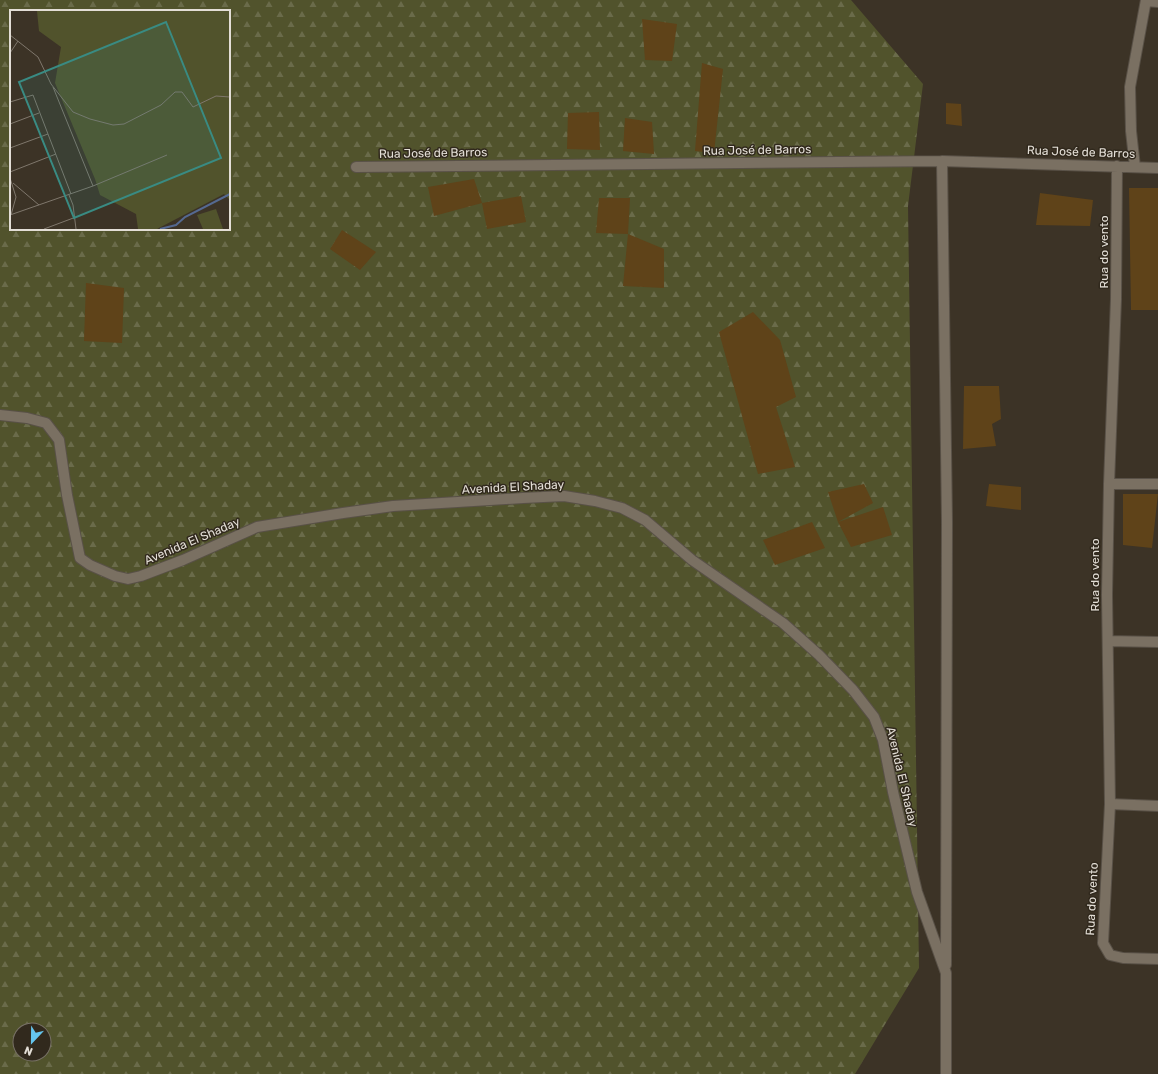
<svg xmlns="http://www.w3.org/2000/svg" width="1158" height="1074" viewBox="0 0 1158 1074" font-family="Rubik,sans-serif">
<defs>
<pattern id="forest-firs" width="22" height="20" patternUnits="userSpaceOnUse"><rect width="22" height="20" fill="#51532c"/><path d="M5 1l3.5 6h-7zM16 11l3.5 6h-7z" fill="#6a6b4a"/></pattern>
</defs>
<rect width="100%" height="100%" fill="#3c3326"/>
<path fill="url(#forest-firs)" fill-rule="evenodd" d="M0,0H851L923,84L908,206L919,968L855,1074H0ZM11,11H229V229H11ZM20,1030H44V1054H20Z"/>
<path fill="#5f4319" d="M642,19L677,24L672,61L645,60Z
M702,63L723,69L714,153L695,151Z
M946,103L961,104L962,126L946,124Z
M599,112L600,150L567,149L568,113Z
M625,118L652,122L654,154L623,151Z
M474,179L482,203L434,216L428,187Z
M1129,188H1158V310H1131Z
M1040,193L1093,200L1090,226L1036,225Z
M521,196L526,222L487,229L482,203Z
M599,198H630L628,234L664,249V288L623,286L628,234L596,233Z
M342,230L376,252L360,270L330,249Z
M86,283L124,288L122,343L84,341Z
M753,312L780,340L796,397L776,407L795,467L758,474L719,332Z
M964,386H999L1001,419L992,424L996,446L963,449Z
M864,484L873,503L838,522L828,492Z
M989,484L1021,487V510L986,506Z
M1123,494H1158L1152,548L1123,545Z
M883,507L892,535L851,547L838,522Z
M812,522L825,548L775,565L763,540Z"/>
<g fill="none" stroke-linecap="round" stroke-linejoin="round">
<defs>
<path id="minor" d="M1146,1L1158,2
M942,161L947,522L946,965
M1117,166L1116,299L1109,484L1107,595L1110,804L1103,943L1110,955L1123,958L1158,959
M356,167L942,161L1158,168
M1135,167L1131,131L1130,87L1146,0
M0,415L27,418L46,423L59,440L67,495L80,558L90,565L115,576L128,579L141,576L183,560L257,527L343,513L393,506L523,498L564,496L595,501L622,508L645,520L692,560L783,623L819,655L853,690L874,717L883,740L893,792L917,892L946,973V1074
M1109,484H1158
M1108,641L1158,642
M1110,804L1158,806"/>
</defs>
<use href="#minor" stroke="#595147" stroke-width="12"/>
<use href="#minor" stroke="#7a7062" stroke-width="10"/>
</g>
<g text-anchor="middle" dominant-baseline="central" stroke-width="3" stroke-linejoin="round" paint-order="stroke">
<g font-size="12" fill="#e3ded6" stroke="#31291d">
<text transform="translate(757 150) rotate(-1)">Rua José de Barros</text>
<text transform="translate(1081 152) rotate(2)">Rua José de Barros</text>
<text transform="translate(433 153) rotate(-1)">Rua José de Barros</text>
<text transform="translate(1104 252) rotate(-90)">Rua do vento</text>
<text transform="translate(513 487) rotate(-3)">Avenida El Shaday</text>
<text transform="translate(192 541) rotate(-23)">Avenida El Shaday</text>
<text transform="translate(1095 575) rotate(-90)">Rua do vento</text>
<text transform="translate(902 777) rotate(77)">Avenida El Shaday</text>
<text transform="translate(1092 899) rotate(-87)">Rua do vento</text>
</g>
</g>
<g transform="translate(10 10)">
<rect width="220" height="220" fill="#3c3326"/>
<path d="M27,1H220V190L214,184L147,219H128L126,204L90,185L85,169L45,73L51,37L29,21Z" fill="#51532c"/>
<path d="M206,199L213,219H193L187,205Z" fill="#51532c"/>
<path fill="none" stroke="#556991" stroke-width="2" d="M150,219L166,215L175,207L220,184"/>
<path fill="none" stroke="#7f776c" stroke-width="1" d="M0,25L28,47L41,74L63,102L80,109L103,115L114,114L151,95L165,82H172L183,97L206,86L220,87M0,43L8,31M43,77L83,176M0,92L23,85L61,184M0,114L29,103M0,138L38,124M0,162L46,144M0,168L6,187L1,205M3,173L29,195M59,185L63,195L66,219M0,205L83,176L157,145M34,219L66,207"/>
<path fill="#398b83" fill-opacity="0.15" stroke="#398b83" stroke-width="2" d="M156,12L211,148L64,208L9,72Z"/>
<rect width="220" height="220" fill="none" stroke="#e3ded6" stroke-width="2"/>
</g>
<g transform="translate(32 1042) rotate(202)"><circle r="19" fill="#31291d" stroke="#787167"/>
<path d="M0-3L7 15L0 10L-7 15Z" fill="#65c5ee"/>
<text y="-6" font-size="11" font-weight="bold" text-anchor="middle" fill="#e3ded6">N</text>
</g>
</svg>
